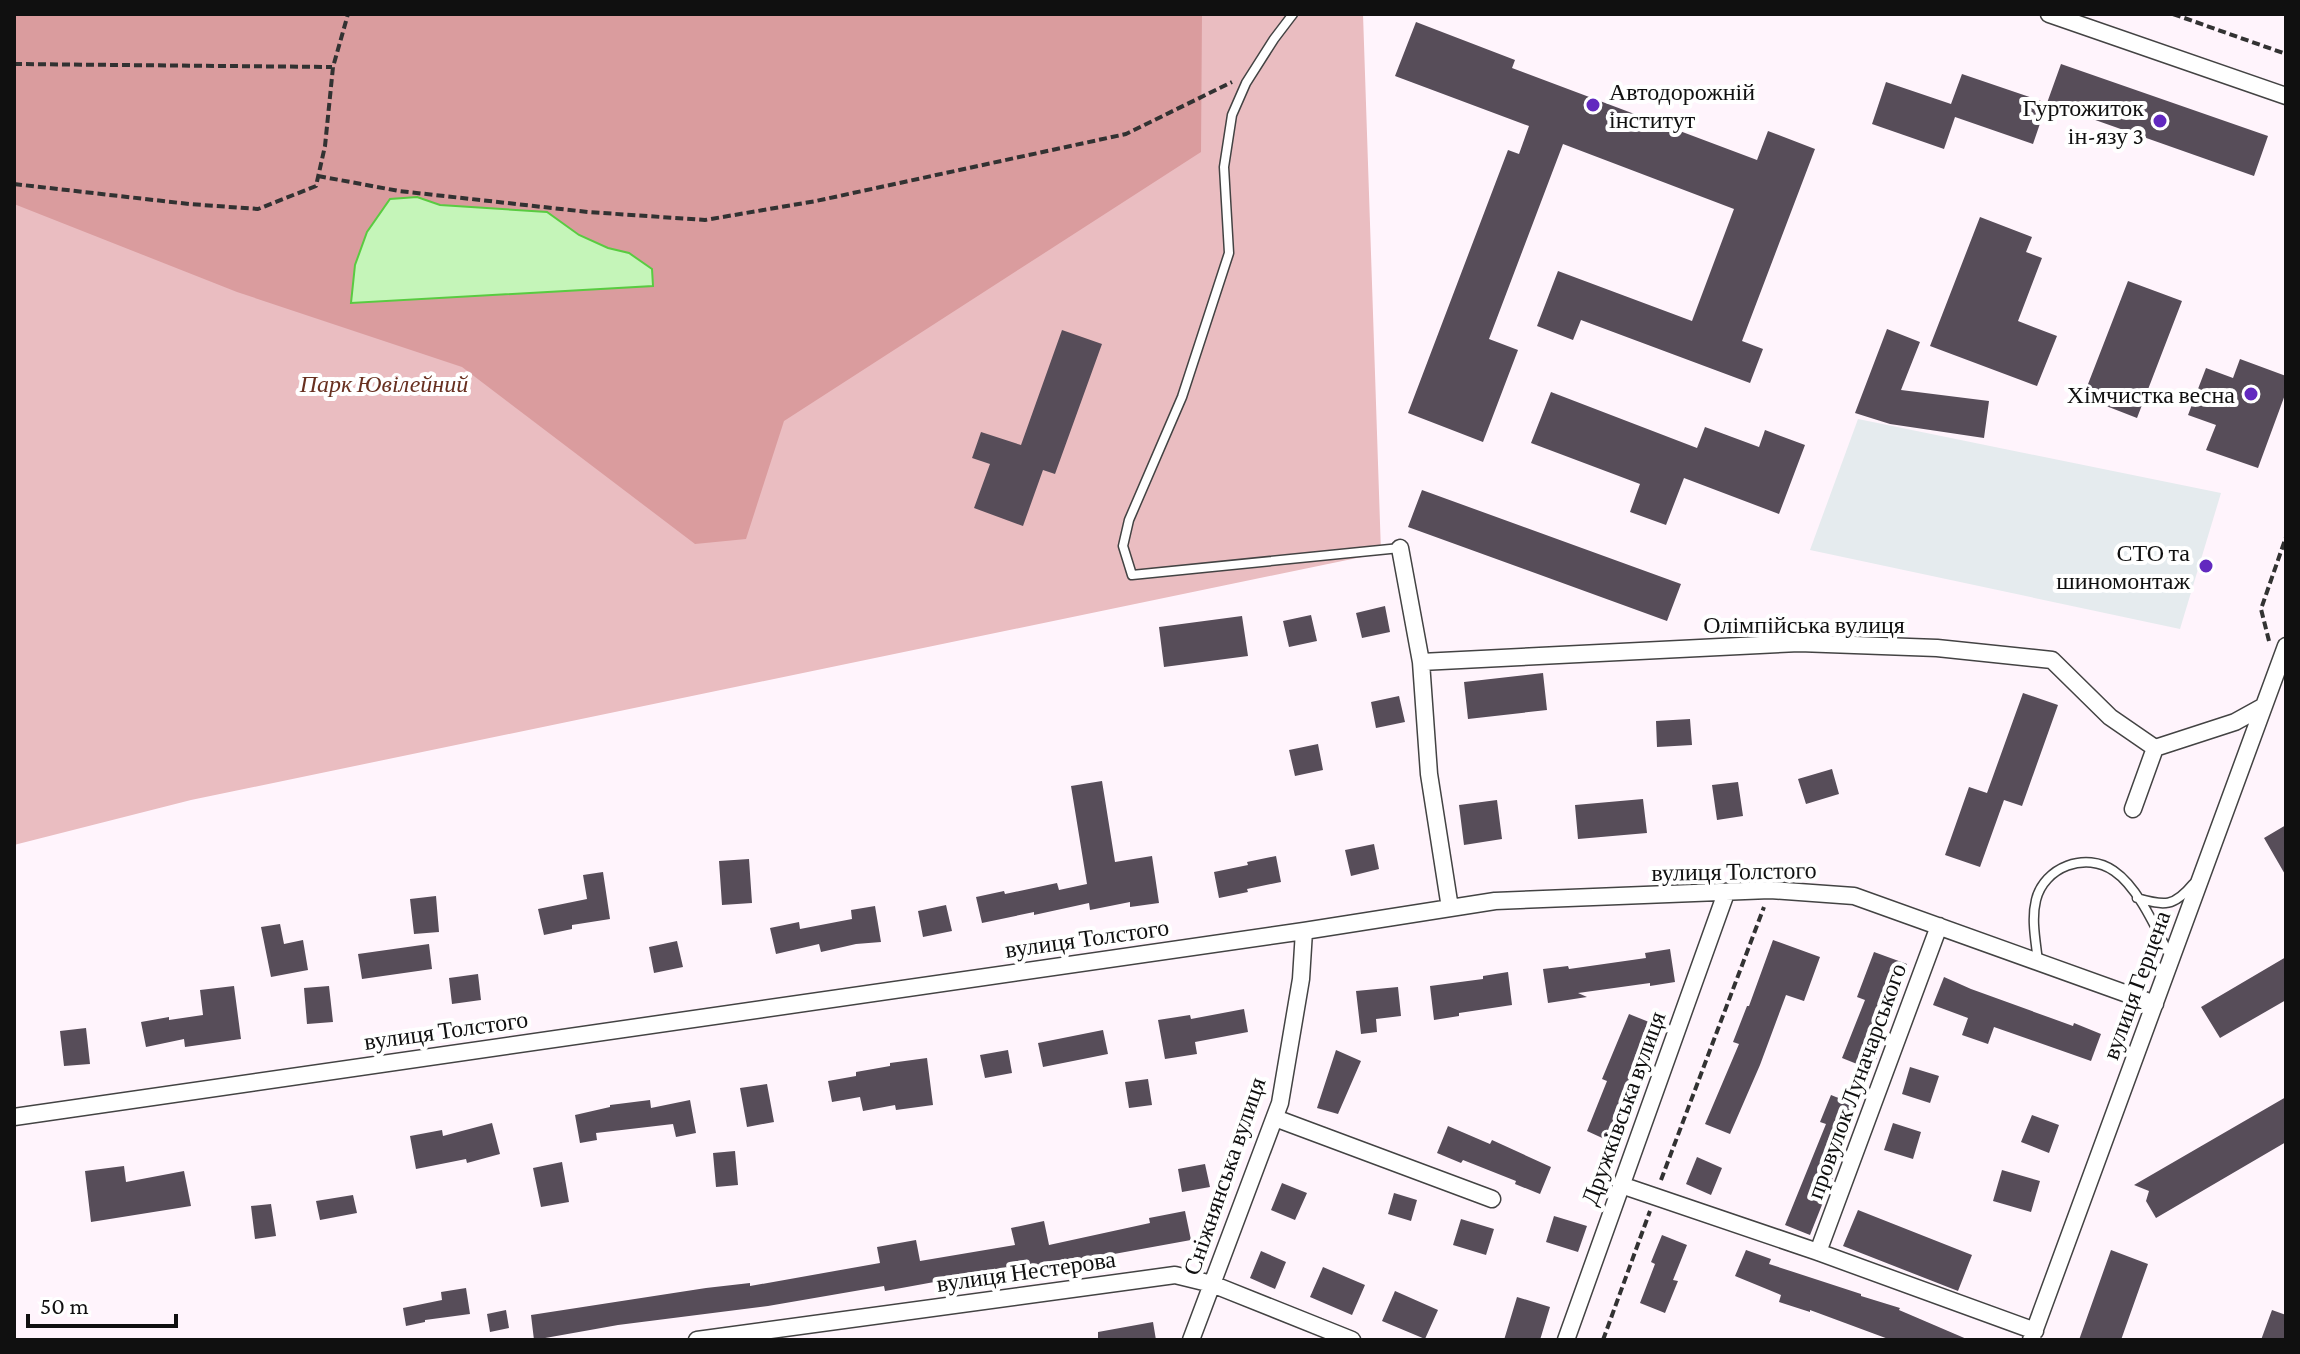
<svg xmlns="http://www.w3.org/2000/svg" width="2300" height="1354" viewBox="0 0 2300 1354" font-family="'Crimson Pro',serif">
<rect width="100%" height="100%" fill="#fff4fc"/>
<path fill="#e5ebee" d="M1858,419L2221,493L2180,629L1810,550Z"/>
<path fill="#eabdc1" d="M14,14H1363L1381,553L191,800L14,845Z"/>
<path fill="#da9c9e" d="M14,14H1202L1201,152L784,421L746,539L695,544L462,367L237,292L14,204Z"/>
<path fill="#c5f5b9" stroke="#59cb41" stroke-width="2" d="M417,197L440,205L547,212L579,235L608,248L629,253L652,269L653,286L351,303L355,265L367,232L390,199Z"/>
<path fill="#574d59" d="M1416,22L1515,60L1512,68L1757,160L1768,131L1815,149L1742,341L1763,349L1750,383L1581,320L1573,340L1537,326L1558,271L1692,321L1734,209L1563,144L1489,339L1518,350L1483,442L1408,413L1508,150L1519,154L1529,126L1395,76Z
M2061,64L2268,136L2254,176L2047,103Z
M1962,74L2047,103L2033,144L1955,117L1944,149L1872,124L1886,82L1951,104Z
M1980,217L2032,237L2026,252L2042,258L2018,321L2057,336L2037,386L1930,346Z
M2128,281L2182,301L2137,418L2083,397Z
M1887,329L1920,342L1901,390L1989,401L1984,438L1890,424L1855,413Z
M1062,330L1102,344L1055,474L1043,470L1023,526L974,508L990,464L972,458L981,432L1021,445Z
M2240,359L2286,376V392L2258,468L2206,450L2216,425L2188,415L2206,368L2233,378Z
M1551,392L1697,448L1705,427L1759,447L1765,430L1805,445L1779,514L1684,478L1666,525L1630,512L1640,484L1531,443Z
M1422,490L1681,584L1667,621L1408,527Z
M1385,606L1390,632L1362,638L1356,613Z
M1311,615L1317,641L1289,647L1283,621Z
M1242,616L1248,656L1164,667L1159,627Z
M1543,673L1547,710L1468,719L1464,682Z
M2023,693L2058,705L2022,806L2004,800L1980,867L1945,855L1969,787L1987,793Z
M1399,696L1405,722L1376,728L1371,702Z
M1690,719L1692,745L1657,747L1656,721Z
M1318,744L1323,770L1295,776L1289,750Z
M1832,769L1839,794L1806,804L1798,779Z
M1102,781L1115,862L1152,856L1159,903L1130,907V902L1090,910L1089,903L1034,915V912L982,923L976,897L1004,891L1005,894L1057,883L1059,890L1087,884L1071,786Z
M1738,782L1743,816L1717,820L1712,785Z
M1643,799L1647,833L1578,839L1575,805Z
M1497,800L1502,839L1464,845L1459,805Z
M2286,825V876L2264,838Z
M1374,844L1379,869L1351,876L1345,850Z
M1276,856L1281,882L1247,889L1248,892L1219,898L1214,872L1248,865L1247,862Z
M749,859L752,903L722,905L719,861Z
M603,872L610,919L572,925V929L544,935L538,909L587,899L583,875Z
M436,896L439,932L414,934L410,899Z
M946,905L952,931L923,937L918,911Z
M875,906L881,942L856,944L821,952L819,944L776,954L770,928L799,922L800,929L852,919L851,910Z
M280,924L284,944L303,940L308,970L271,977L261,927Z
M1773,940L1820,957L1804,1001L1786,995L1760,1065L1730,1134L1705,1124L1739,1044L1733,1042L1747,1006H1749Z
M677,941L683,967L654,973L649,947Z
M429,944L432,969L362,979L358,954Z
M1670,949L1675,982L1650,986V983L1578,993L1587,997L1548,1003L1543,969L1568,966L1569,969L1646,958L1645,953Z
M1874,952L1907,964L1882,1032L1886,1034L1872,1070L1842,1058L1865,1000L1857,997Z
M2286,957V1000L2220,1038L2201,1007Z
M1508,972L1512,1005L1459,1013V1016L1434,1020L1430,986L1483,979V976Z
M478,974L481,1000L452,1004L449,978Z
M1944,977L1971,989L2073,1026L2074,1023L2101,1034L2091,1061L1994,1027L1988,1044L1962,1035L1968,1018L1933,1005Z
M234,986L241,1039L185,1047L184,1039L146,1047L141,1022L169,1017V1020L203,1015L200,990Z
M329,986L333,1022L307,1024L304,988Z
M1398,987L1401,1016L1376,1019L1377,1032L1361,1034L1356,991Z
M1244,1009L1248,1032L1195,1042L1197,1054L1165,1059L1158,1020L1190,1015L1191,1019Z
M1629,1014L1654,1024L1617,1113L1623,1115L1611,1142L1587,1131L1607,1081L1602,1079Z
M86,1028L90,1064L64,1066L60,1031Z
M1103,1030L1108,1054L1043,1067L1038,1043Z
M1008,1050L1012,1073L985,1078L980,1055Z
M1336,1050L1361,1061L1338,1114L1317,1108Z
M927,1058L933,1105L896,1110L895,1105L863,1111L860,1097L832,1102L828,1081L856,1076V1072L890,1066V1063Z
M1910,1067L1939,1076L1930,1103L1902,1094Z
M1148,1079L1152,1105L1129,1108L1125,1082Z
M767,1084L774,1122L747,1127L740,1088Z
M1831,1095L1856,1105L1835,1155L1841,1157L1810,1235L1785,1225L1826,1124L1820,1122Z
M2286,1097V1142L2156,1218L2146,1201L2149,1191L2134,1185Z
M650,1100L651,1108L690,1100L696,1133L676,1137L673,1124L596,1133L597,1140L580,1143L575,1115L610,1107V1105Z
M2032,1115L2059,1125L2049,1153L2021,1142Z
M492,1123L500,1154L467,1163L466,1159L416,1169L410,1136L442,1130L443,1136Z
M1893,1123L1921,1132L1913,1159L1884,1150Z
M1448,1126L1490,1144L1492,1140L1551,1167L1540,1194L1515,1184L1516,1181L1463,1160L1461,1163L1437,1153Z
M735,1151L738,1185L716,1187L713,1153Z
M1697,1157L1722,1168L1711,1195L1686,1184Z
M562,1162L569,1202L541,1207L533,1168Z
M1205,1164L1210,1187L1182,1192L1178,1169Z
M124,1166L126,1182L184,1171L191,1206L91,1222L85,1171Z
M2002,1170L2040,1181L2031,1212L1993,1201Z
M1282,1183L1307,1193L1295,1220L1271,1210Z
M1394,1193L1417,1200L1411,1221L1388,1214Z
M353,1195L357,1213L320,1220L316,1201Z
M271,1204L276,1236L255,1239L251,1206Z
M1858,1210L1972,1255L1958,1291L1843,1246Z
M1185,1211L1191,1240L1092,1258V1261L1065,1266L1063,1259L1021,1270L978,1276V1274L885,1291L884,1286L768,1306L618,1325L534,1340L531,1315L706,1288L750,1283V1286L880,1263L877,1247L916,1240L920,1261L1015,1245L1011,1228L1044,1221L1049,1245L1150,1223L1149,1218Z
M1554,1216L1587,1226L1578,1252L1546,1242Z
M1461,1219L1494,1229L1486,1255L1453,1245Z
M1662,1235L1687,1245L1673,1280L1678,1281L1665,1313L1640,1303L1655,1264L1651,1262Z
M1746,1250L1771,1259L1769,1264L1861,1294V1296L1900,1308L1899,1310L1969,1340H1891L1810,1310V1312L1779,1302L1781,1295L1735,1276Z
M2111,1250L2148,1264L2121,1340H2079Z
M1261,1251L1286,1262L1275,1289L1250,1278Z
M1323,1267L1365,1285L1352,1315L1310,1297Z
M466,1288L470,1314L425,1320V1322L406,1326L403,1308L442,1300L441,1292Z
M1395,1291L1438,1310L1425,1339L1382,1321Z
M1517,1297L1550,1307L1540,1340H1504Z
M506,1310L509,1328L490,1332L487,1314Z
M2272,1310L2286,1315V1340H2261Z
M1153,1322L1156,1340H1098V1332Z"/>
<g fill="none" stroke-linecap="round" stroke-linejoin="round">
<defs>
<path id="lane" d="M1293,14L1274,39L1246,83L1232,115L1224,167L1229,253L1182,397L1129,520L1123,546L1132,575L1400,548
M2137,898C2165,906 2174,907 2193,884
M2038,962C2036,942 2031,920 2036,900C2044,867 2086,851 2114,871C2139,888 2157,931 2171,958"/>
<path id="street" d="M2049,14L2286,96
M1400,548L1421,662L1429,774L1450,908
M1421,662L1799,643L1937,648L2052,660L2110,717L2155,748
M2133,809L2155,748L2235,722L2264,706
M14,1117L1304,931L1495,901L1770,890L1854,896L2155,1004
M1275,1118L1492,1199
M1621,1185L1818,1252L2035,1331
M1818,1252L1939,926
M697,1340L1175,1275L1212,1284L1352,1340
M1191,1340L1280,1103L1301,979L1304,931
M1566,1340L1726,893
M2031,1340L2286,646"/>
</defs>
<use href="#lane" stroke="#434343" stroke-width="11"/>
<use href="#street" stroke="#434343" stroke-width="19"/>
<path stroke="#323232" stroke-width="4" stroke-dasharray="8 4" stroke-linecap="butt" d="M2173,14L2286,54
M14,64L332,67
M318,176L399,191L588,212L705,220L816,201L1126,134L1232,82
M14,184L189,204L258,209L316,186L325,146L333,67L348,14
M2269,641L2261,609L2286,537
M1661,1180L1764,907
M1603,1340L1650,1211"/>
<use href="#lane" stroke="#fff" stroke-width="8"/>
<use href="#street" stroke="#fff" stroke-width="16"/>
</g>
<g fill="#6229bf" stroke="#fff" stroke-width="3">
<circle cx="1593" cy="105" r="8"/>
<circle cx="2160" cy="121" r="8"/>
<circle cx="2251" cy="394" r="8"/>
<circle cx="2206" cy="566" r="8"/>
</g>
<g text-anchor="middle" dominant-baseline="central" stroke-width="8" stroke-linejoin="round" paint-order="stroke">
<g font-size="24" fill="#101010" stroke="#fff" text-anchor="end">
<text x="1609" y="91" text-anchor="start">Автодорожній<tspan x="1609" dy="28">інститут</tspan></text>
<text x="2144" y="107">Гуртожиток<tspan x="2144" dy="28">ін-язу 3</tspan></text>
<text x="2235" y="394">Хімчистка весна</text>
<text x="2190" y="552">СТО та<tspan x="2190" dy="28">шиномонтаж</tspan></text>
</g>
<g font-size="24" font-style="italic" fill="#683020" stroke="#fff">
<text x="384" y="383">Парк Ювілейний</text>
</g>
<g font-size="24" fill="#101010" stroke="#fff">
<text x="1804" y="624">Олімпійська вулиця</text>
<text transform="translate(1734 871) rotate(-1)">вулиця Толстого</text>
<text transform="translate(1087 938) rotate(-8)">вулиця Толстого</text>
<text transform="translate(2136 985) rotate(-70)">вулиця Герцена</text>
<text transform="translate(446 1030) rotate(-8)">вулиця Толстого</text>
<text transform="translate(1856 1081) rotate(-70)">провулок Луначарського</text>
<text transform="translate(1623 1108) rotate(-70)">Дружківська вулиця</text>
<text transform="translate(1224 1176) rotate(-71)">Сніжнянська вулиця</text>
<text transform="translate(1026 1271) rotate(-8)">вулиця Нестерова</text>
</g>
</g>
<rect width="2300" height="1354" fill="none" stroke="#101010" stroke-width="32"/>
<path d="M28 1314v12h148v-12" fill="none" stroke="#101010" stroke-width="4"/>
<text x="40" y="1314" font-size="24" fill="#101010" stroke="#ffffff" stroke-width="6" paint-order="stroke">50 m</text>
</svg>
